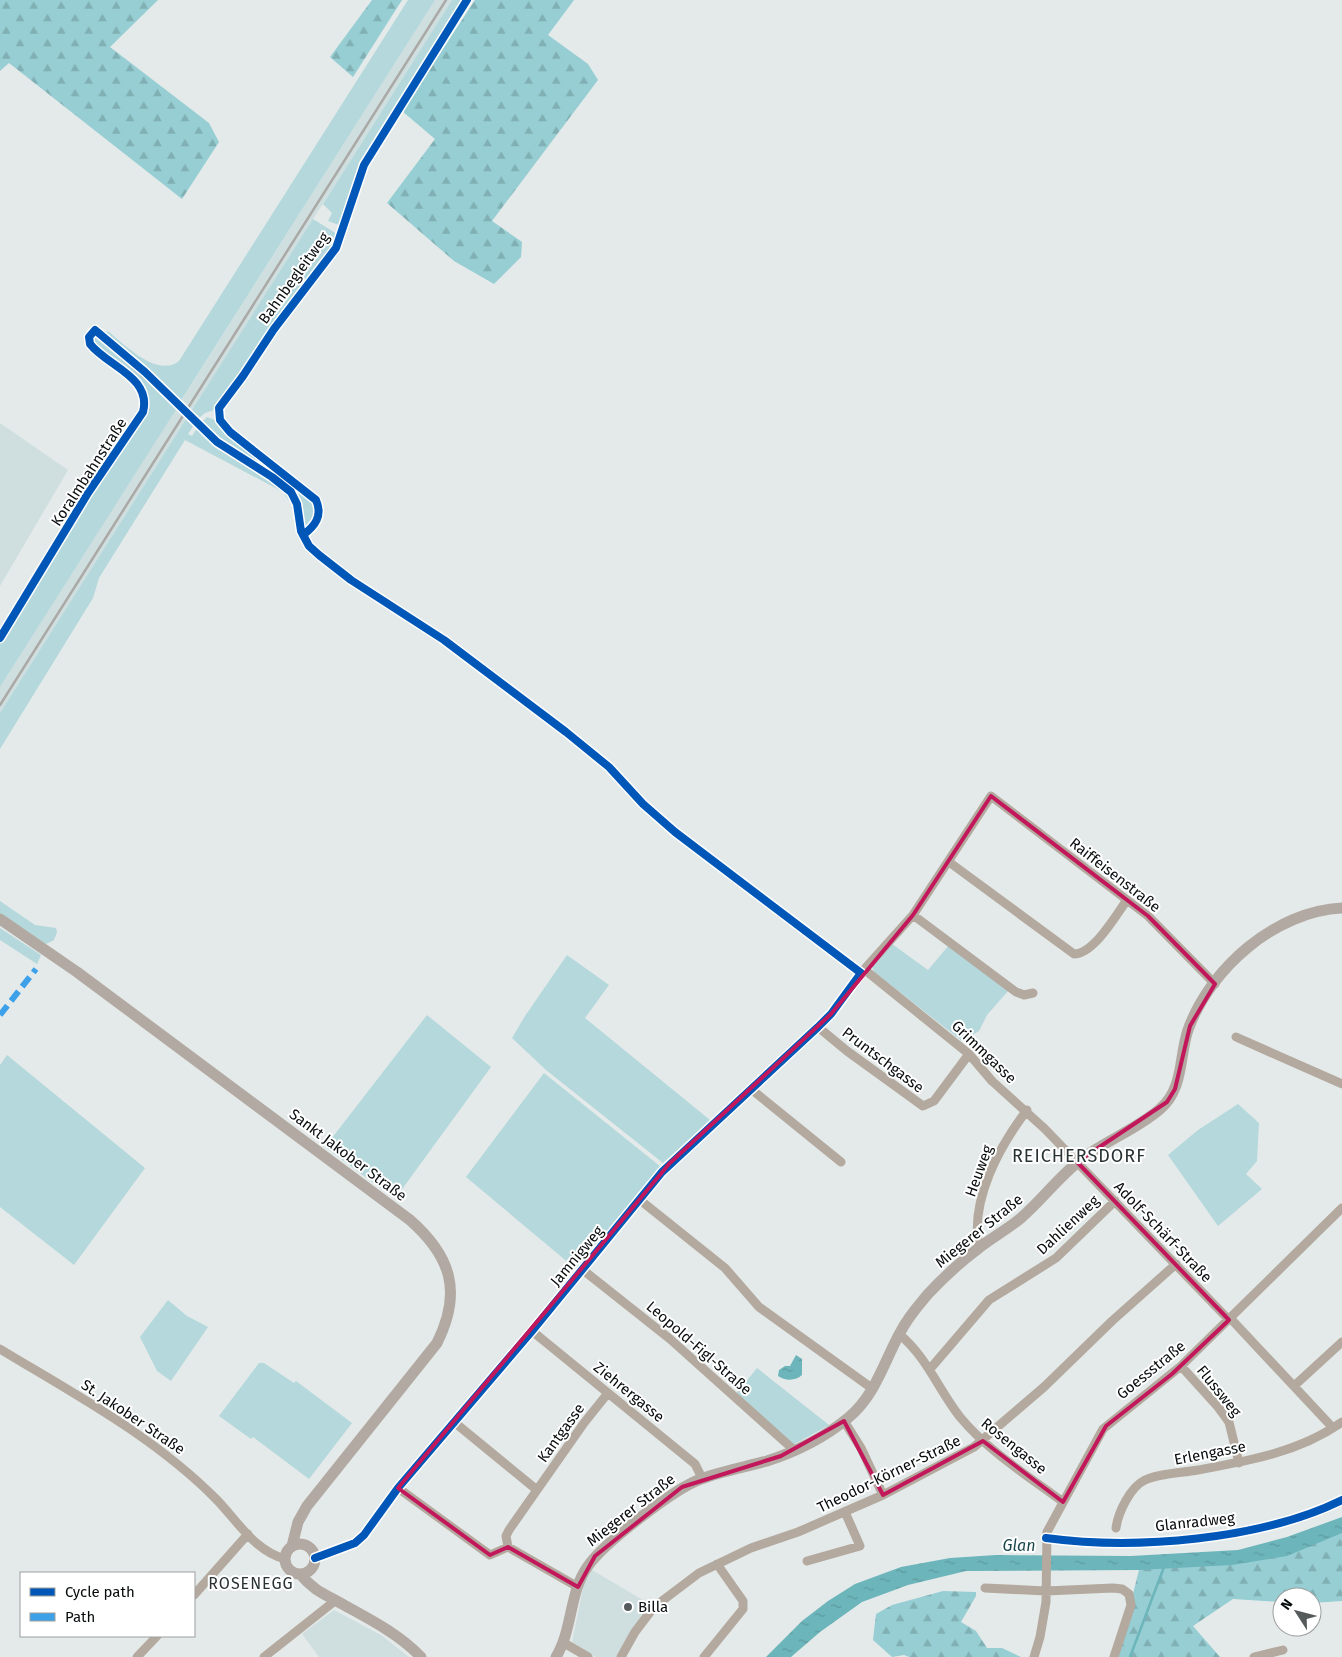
<svg xmlns="http://www.w3.org/2000/svg" width="1342" height="1657" viewBox="0 0 1342 1657" font-family="'Fira Sans',sans-serif">
<defs>
<pattern id="forest-firs" width="22" height="20" patternUnits="userSpaceOnUse" patternTransform="scale(1.25)"><rect width="22" height="20" fill="#96ced3"/><path d="M5 1l3.5 6h-7zM16 11l3.5 6h-7z" fill="#80b0b4"/></pattern>
<pattern id="water-ripples" width="26" height="14" patternUnits="userSpaceOnUse" patternTransform="scale(1.25)"><rect width="26" height="14" fill="#6cb5ba"/><path d="M2 4q2-2 4 0t4 0M15 11q2-2 4 0t4 0" fill="none" stroke="#5c9a9f"/></pattern>
</defs>
<rect width="100%" height="100%" fill="#e4eaea"/>
<path fill="#cfdedf" d="M435,0H452L0,713V687Z
M0,423L68,470L0,586Z
M592,1570L648,1603V1608L617,1657H596L572,1642L584,1584Z
M334,1610L381,1635L409,1657H319L302,1634Z"/>
<path fill="#b4d8db" d="M408,0H435L180,402L102,331L109,332C125,345 157,378 179,361Z
M452,0H465L364,159L351,189L343,221L339,225L328,221L332,213L323,204Z
M313,219L337,234V241L334,247L268,334L237,381L214,410L205,413L198,419L188,434L192,436L197,428L290,494L315,557L298,538L292,505L283,492L185,440L99,578L93,598L0,749V713Z
M99,337L177,408L0,687V642L147,400L93,342L94,338Z
M207,417L215,420L237,441L309,496L315,505L316,514L311,525L307,527L303,525L298,501L231,450L201,423Z
M0,901L35,925L56,928L57,932L54,940L46,944L0,914Z
M0,928L41,955L37,964L0,940Z
M892,944L928,970L949,945L1009,990L987,1015L979,1031L962,1041L874,972L872,966Z
M567,955L609,985L585,1018L710,1120L663,1163L546,1070L512,1038L525,1016Z
M427,1015L491,1067L400,1192L393,1187L383,1190L325,1147Z
M7,1055L145,1168L74,1265L0,1207V1065Z
M544,1073L661,1167L576,1269L466,1177Z
M1238,1104L1259,1123L1257,1161L1246,1174L1262,1189L1218,1226L1168,1155L1198,1130Z
M168,1300L187,1316L208,1327L171,1381L157,1371L140,1337Z
M259,1363H264L294,1383L296,1381L352,1423L309,1479L253,1437L251,1439L219,1416Z
M757,1368L829,1425L793,1445L736,1394Z"/>
<path fill="url(#forest-firs)" d="M0,0H158L110,47L209,123L219,142L182,199L9,63L0,71Z
M372,0H402L353,77L330,57Z
M475,0H574L548,35L588,64L598,80L492,221L522,242L521,257L494,284L454,261L387,203L435,139L402,111Z
M1342,1531V1601L1312,1603V1597H1282V1602L1233,1599L1193,1626L1220,1657H1117L1140,1566L1200,1562Z
M943,1591L976,1592V1596L961,1622L976,1631L987,1648H1002L1021,1657H909L904,1655L892,1657L873,1640L876,1614L892,1605Z"/>
<path fill="url(#water-ripples)" d="M796,1355L802,1359V1375C796,1381 785,1381 778,1376L779,1370L785,1366H790Z
M1342,1517V1533L1287,1556L1232,1565L1139,1570L966,1571L908,1585L862,1602L820,1632L791,1657H766L802,1621L828,1601L855,1584L901,1567L950,1558L996,1555L1131,1556L1238,1550L1287,1537Z"/>
<g fill="none" stroke-linecap="round" stroke-linejoin="round">
<path stroke="#6cb5ba" stroke-width="2.5" d="M1130,1657L1164,1567"/>
<path stroke="#b4a99e" stroke-width="9" d="M207,433L226,449L272,477L291,492L297,504L301,531L309,546L319,555L351,580L444,640L566,732L609,767L643,804L675,832L861,973
M0,638L88,493L143,412C152,380 110,365 92,347L89,342V337L95,330L160,387
M949,862L1074,954C1094,954 1116,915 1127,900
M913,915L1016,992L1024,995L1033,993
M865,970L969,1054L992,1081L1045,1129L1229,1320
M818,1027L847,1051L923,1106L934,1101L969,1054
M1236,1037L1342,1084
M751,1089L841,1162
M640,1200L725,1268L759,1307L873,1389
M979,1247C970,1200 999,1147 1027,1110
M583,1270L670,1339L794,1450
M1231,1319L1333,1428
M532,1331L695,1464L702,1478
M899,1334C927,1357 938,1389 960,1417C988,1451 1028,1476 1063,1502
M0,1349C76,1395 155,1437 217,1500C238,1522 255,1551 285,1559
M1181,1366L1218,1407L1229,1422L1239,1463
M930,1369L989,1300L1056,1258L1115,1201
M1294,1386L1342,1342
M844,1421L861,1448L883,1495
M454,1422L537,1490L509,1530L506,1536L508,1547
M398,1488L490,1555L508,1547L578,1587
M537,1490L584,1423L608,1393
M1116,1528C1118,1513 1130,1487 1145,1480C1160,1473 1181,1473 1198,1470C1248,1461 1300,1452 1342,1422
M315,1558L355,1543L364,1535L398,1488L532,1331L662,1172L831,1014L861,973L913,915L991,796L1148,916L1215,984
M807,1561L860,1546L845,1512
M985,1588L1046,1591L1113,1588L1122,1589L1129,1594L1131,1605L1114,1657
M194,1595L248,1534
M564,1643L588,1657
M137,1657L157,1636
M264,1657L336,1600
M621,1657L635,1632L654,1607L699,1573L751,1548L798,1532L883,1495L974,1447L1044,1387L1112,1321L1176,1264
M704,1657L743,1609V1601L717,1564
M1034,1657L1040,1637L1046,1602L1047,1532L1103,1429L1181,1366L1342,1208
M1254,1657L1283,1650"/>
<path stroke="#b2aaa2" stroke-width="11" d="M0,919L77,972L410,1220C452,1257 462,1293 437,1343L307,1506L298,1522L292,1546
M285 1559a15 15 0 1 1 30 0a15 15 0 1 1-30 0Z
M300,1574C314,1591 325,1594 344,1605C371,1620 399,1634 421,1657
M556,1657C573,1629 569,1592 588,1566C603,1544 675,1488 701,1479C722,1471 745,1467 767,1461C795,1452 825,1437 848,1418C876,1395 884,1361 901,1331C908,1317 918,1306 928,1294C944,1277 960,1262 979,1248C993,1237 1008,1229 1021,1218C1043,1199 1060,1175 1083,1158C1107,1140 1137,1129 1160,1109C1184,1089 1179,1056 1188,1030C1210,968 1276,911 1342,908"/>
<path stroke="#aba9a6" stroke-width="2.5" d="M0,705L446,0"/>
<path stroke="#b4a99e" stroke-width="9" d="M160,387L207,433"/>
<path stroke="#3ca1e9" stroke-width="6" stroke-dasharray="12 6" stroke-linecap="butt" d="M0,1015L36,969"/>
<defs>
<path id="cycleway" d="M303,535C315,526 323,516 316,500L230,432L220,420L219,408L243,376L274,329L336,248L364,165L467,0
M0,638L88,493L143,412C152,377 107,366 90,344L89,337L95,330L145,372L217,442L272,477L291,492L297,504L301,531L309,546L319,555L351,580L444,640L566,732L609,767L643,804L675,832L861,973L831,1014L818,1027L662,1172L532,1331L398,1488L364,1535L355,1543L315,1558
M1046,1538C1135,1550 1261,1540 1342,1500"/>
</defs>
<use href="#cycleway" stroke="#fff" stroke-width="11"/>
<use href="#cycleway" stroke="#0057b8" stroke-width="8"/>
</g>
<path fill="none" stroke="#c2185b" stroke-width="4" stroke-linejoin="round" d="M991,796L1148,916L1215,984L1190,1026L1175,1089L1167,1102L1077,1162L1229,1320L1172,1374L1106,1426L1063,1502L983,1441L883,1495L844,1421L781,1456L682,1487L595,1556L578,1587L508,1547L490,1555L398,1488L669,1164L831,1014L913,915Z"/>
<circle fill="#555a5a" stroke="#fff" stroke-width="2" cx="628" cy="1607" r="5"/>
<g text-anchor="middle" dominant-baseline="central" stroke-width="4" stroke-linejoin="round" paint-order="stroke">
<g font-size="15" fill="#080c0d" stroke="#fff">
<text transform="translate(294 278) rotate(-54)">Bahnbegleitweg</text>
<text transform="translate(89 472) rotate(-57)">Koralmbahnstraße</text>
<text transform="translate(1115 875) rotate(38)">Raiffeisenstraße</text>
<text transform="translate(984 1052) rotate(44)">Grimmgasse</text>
<text transform="translate(883 1060) rotate(37)">Pruntschgasse</text>
<text transform="translate(348 1155) rotate(37)">Sankt Jakober Straße</text>
<text transform="translate(979 1171) rotate(-70)">Heuweg</text>
<text transform="translate(1068 1225) rotate(-43)">Dahlienweg</text>
<text transform="translate(979 1231) rotate(-39)">Miegerer Straße</text>
<text transform="translate(1163 1232) rotate(46)">Adolf-Schärf-Straße</text>
<text transform="translate(577 1256) rotate(-50)">Jamnigweg</text>
<text transform="translate(699 1348) rotate(41)">Leopold-Figl-Straße</text>
<text transform="translate(1151 1370) rotate(-39)">Goessstraße</text>
<text transform="translate(1219 1391) rotate(51)">Flussweg</text>
<text transform="translate(629 1392) rotate(39)">Ziehrergasse</text>
<text transform="translate(133 1417) rotate(34)">St. Jakober Straße</text>
<text transform="translate(561 1433) rotate(-54)">Kantgasse</text>
<text transform="translate(1014 1446) rotate(39)">Rosengasse</text>
<text transform="translate(1210 1453) rotate(-11)">Erlengasse</text>
<text transform="translate(889 1474) rotate(-26)">Theodor-Körner-Straße</text>
<text transform="translate(631 1510) rotate(-38)">Miegerer Straße</text>
<text transform="translate(1195 1522) rotate(-6)">Glanradweg</text>
</g>
<g font-size="15" fill="#080c0d" stroke="#fff" text-anchor="start">
<text x="638" y="1607">Billa</text>
</g>
<g font-size="16" font-style="italic" fill="#19464a" stroke="#fff">
<text x="1019" y="1545">Glan</text>
</g>
<g font-size="16" letter-spacing="1" fill="#293334" stroke="#fff">
<text x="251" y="1583">ROSENEGG</text>
</g>
<g font-size="18" letter-spacing="1" fill="#293334" stroke="#fff">
<text x="1079" y="1156">REICHERSDORF</text>
</g>
</g>
<rect x="20" y="1572" width="175" height="65" fill="#ffffff" stroke="#9c9e9e"/>
<rect x="30" y="1588" width="25" height="8" fill="#0057b8" stroke="#9c9e9e"/>
<text x="65" y="1597" font-size="15" fill="#080c0d">Cycle path</text>
<rect x="30" y="1613" width="25" height="8" fill="#3ca1e9" stroke="#9c9e9e"/>
<text x="65" y="1622" font-size="15" fill="#080c0d">Path</text>
<g transform="translate(1297 1612) rotate(306)"><circle r="24" fill="#ffffff" stroke="#9c9e9e"/>
<path d="M0-4L9 19L0 12L-9 19Z" fill="#555a5a"/>
<text y="-8" font-size="14" font-weight="bold" text-anchor="middle" fill="#080c0d">N</text>
</g>
</svg>
